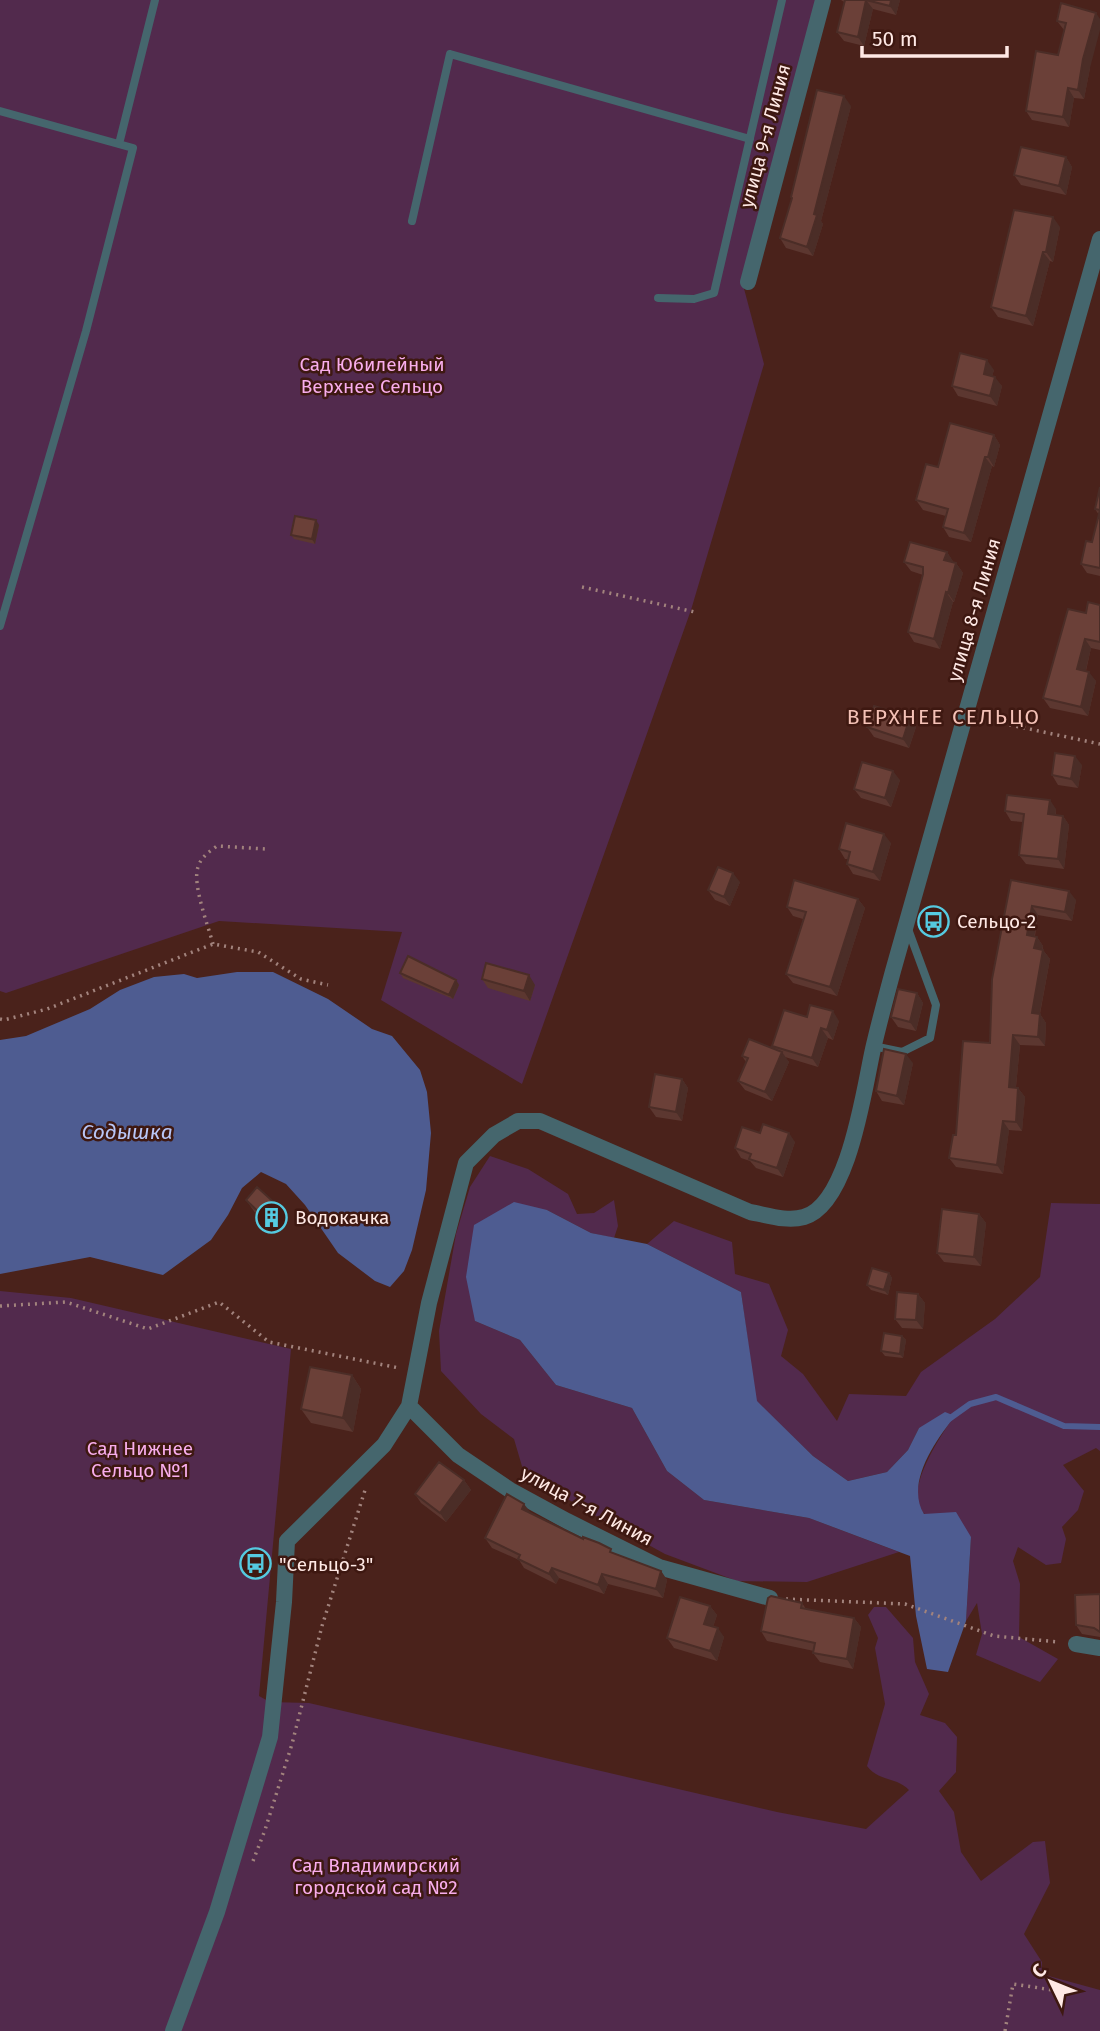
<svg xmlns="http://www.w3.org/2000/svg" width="1100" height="2031" viewBox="0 0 1100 2031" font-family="'Fira Sans',sans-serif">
<rect width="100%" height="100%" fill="#4a221b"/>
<path fill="#522a4d" d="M0,0H817L742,281L764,364L691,610L522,1084L381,1000L402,932L219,921L6,993L0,991Z
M490,1156L528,1169L568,1194L577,1214L594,1213L614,1200L618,1226L614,1238L591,1233L547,1210L475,1321L520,1340L556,1385L632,1408L667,1471L704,1500L809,1518L899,1552L807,1582L737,1581L665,1554L596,1516L524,1473L514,1439L481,1414L441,1371L439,1331L456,1234L470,1187Z
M1051,1203L1100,1204V1451L1096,1448L1063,1465L1084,1491L1078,1510L1062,1527L1066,1539L1061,1563L1046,1565L1018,1547L1013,1561L1020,1584L1019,1637L1058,1659L1040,1682L976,1655L982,1634L977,1603L966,1621L971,1537C957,1530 938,1524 926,1515C899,1496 942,1434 954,1416L919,1428L908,1450L887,1472L848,1481L813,1456L756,1401L741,1292L647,1244L674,1221L732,1242L735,1274L769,1284L788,1330L781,1356L803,1374L837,1421L849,1394L906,1396L921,1372L995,1319L1040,1277Z
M0,1291L71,1298L291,1349L259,1696L270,1702L309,1703L777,1812L866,1829L909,1790C895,1776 879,1782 867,1766L885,1704L875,1648L878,1638L868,1615L874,1607H886L913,1638L915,1662L929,1694L920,1715L945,1723L957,1737L956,1772L939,1791L954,1812L961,1852L981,1881L1033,1842L1045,1841L1050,1883L1024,1934L1042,1962V1971L1045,1975L1100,1990V2031H0Z"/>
<path fill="#4e5c91" d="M237,972H273L328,999L372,1029L392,1036L420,1070L427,1092L431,1133L426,1190L412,1250L404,1271L390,1287L375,1281L338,1253L305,1205L286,1184L261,1172L242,1188L228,1215L211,1240L163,1275L90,1257L0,1274V1040L26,1036L90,1009L120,990L154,977L184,974L197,978Z
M514,1202L547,1210L591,1233L647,1244L741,1292L757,1401L813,1456L848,1481L887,1472L908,1450L919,1428L945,1412L955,1416C936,1440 905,1483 924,1514L956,1512L971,1537L966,1621L948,1672L927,1669L916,1616L910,1556L809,1518L704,1500L667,1471L632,1408L556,1385L520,1340L475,1321L466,1277L474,1225Z"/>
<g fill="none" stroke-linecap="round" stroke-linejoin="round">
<path stroke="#4e5c91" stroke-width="6" d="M949,1419L970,1404L996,1397L1064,1426L1100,1427"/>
<path stroke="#a2837d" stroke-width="3.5" stroke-dasharray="2 5" stroke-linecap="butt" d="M582,587L695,612
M982,719L1100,744
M213,944C208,925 192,884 198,867C201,857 209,852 217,846L265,849
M0,1019L4,1020L47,1009L213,944L258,952L301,979L328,985
M0,1306L66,1302L148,1329L219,1302L269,1342L399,1368
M786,1599L905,1604L994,1636L1059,1642
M253,1861L265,1830L292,1744L322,1626L366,1487
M1005,2031L1013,1984L1066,1992"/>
<path stroke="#45666d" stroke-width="8" d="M0,111L133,148L86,331L0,626
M119,144L155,0
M412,221L450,54L750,139
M658,298L694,299L714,293L782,0
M873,1046L902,1052L930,1038L936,1005L908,929"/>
<path stroke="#45666d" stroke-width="16" d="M748,282L823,0
M409,1406L458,1455L510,1490L567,1521L659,1567L770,1598
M1076,1644L1100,1648
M173,2031L217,1912L270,1737L284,1602L287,1541L384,1445L409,1406L429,1303L466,1163L494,1135L518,1121H540L750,1212C767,1215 787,1222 804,1217C849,1204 864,1089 873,1049C879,1023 886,997 893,971L1100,239"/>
</g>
<path fill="#5c3730" d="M841,0H900L896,15L873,9L864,46L844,41L837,32L844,2Z
M1061,3L1090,68L1084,99L1074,98L1069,127L1032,120L1026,111L1058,55L1064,30L1057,21Z
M851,106L821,221L823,224L813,256L786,248L780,238L792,199L791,197Z
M1066,157L1072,167L1066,195L1021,185L1014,175Z
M1060,227L1053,262L1050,261L1033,326L998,317L991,307Z
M994,370L992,376L1002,386L997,406L958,396L952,386Z
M994,435L1000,445L994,467L992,466L971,542L949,537L943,527L946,516L923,510L916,500L938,467Z
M1100,487V576L1087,573L1081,564L1092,542L1099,515L1095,509Z
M319,525L315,544L294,539L291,535Z
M947,552L953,562L956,563L963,573L954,602H953L940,649L914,642L908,632L923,575L911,571L904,562Z
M1100,605V650L1091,648L1086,671L1096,681L1088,716L1050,708L1043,698L1086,613Z
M910,717L916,727L909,748L874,737L867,727Z
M1082,765L1078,788L1058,785L1052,775Z
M900,780L891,807L861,798L854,789Z
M1056,809V815L1063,816L1069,825L1064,869L1026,864L1019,855L1023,822L1011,821L1005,811Z
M891,843L880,881L853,874L847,864L848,859H845L839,849Z
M1011,880L1076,900L1072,921L1038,915L1035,936L1037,937L1043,946V950L1050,959L1040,1014L1046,1023L1045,1046L1020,1045L1016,1087L1018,1088L1025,1097L1022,1131L1009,1130L1003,1174L956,1167L949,1158L956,1135L990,1043Z
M740,882L730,906L715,900L708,890Z
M858,899L865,908L837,996L793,983L786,974L803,919L793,916L787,907Z
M400,973L456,980L459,985L453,999L403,978Z
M482,979L535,985L530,1001L488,988Z
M917,993L923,1003L916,1031L898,1027L891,1017Z
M807,1017L839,1021L833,1040L828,1038L818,1067L785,1057L789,1062L772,1101L745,1090L738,1081L746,1062L742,1056L775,1050L772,1046Z
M913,1063L904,1105L882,1101L876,1091Z
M682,1079L688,1088L682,1121L656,1117L649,1107Z
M760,1133L795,1142L783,1177L756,1168L750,1161L741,1158L735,1148Z
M246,1200L288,1220L276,1232L256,1214Z
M979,1214L986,1223L981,1266L944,1262L937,1253Z
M889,1273L892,1278L888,1295L871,1290L867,1285Z
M918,1294L925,1303L923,1329L902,1328L895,1319Z
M902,1336L906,1340L903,1358L885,1356L881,1351Z
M352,1375L361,1389L353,1432L311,1423L301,1409Z
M464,1480L471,1490L446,1522L421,1503L415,1494Z
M531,1513L615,1554L661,1571L667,1580L663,1598L608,1584L604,1594L559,1578L556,1584L524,1568L519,1560L492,1548L485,1538Z
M1100,1594V1637L1082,1634L1076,1625Z
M802,1603L806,1609L854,1618L861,1627L853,1669L820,1662L813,1653L814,1651L767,1641L761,1631Z
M710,1606L717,1615L713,1627L724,1637L717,1661L674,1648L667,1638Z"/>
<path fill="#4b2d27" d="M866,0L873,9L864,46L858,37Z
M891,0H900L896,15L890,6Z
M1096,13L1100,19V30L1090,68L1084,99L1078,90L1083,59Z
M1068,88L1074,98L1069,127L1063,117Z
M844,96L851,106L821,221L823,224L813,256L807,247L814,214Z
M1066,157L1072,167L1066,195L1059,186Z
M1053,217L1060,227L1053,262L1046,252Z
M1043,252L1050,261L1033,326L1026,316Z
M987,360L994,370L990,383L984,374Z
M995,377L1002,386L997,406L990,396Z
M994,435L1000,445L994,467L988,457Z
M985,457L992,466L971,542L964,533Z
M316,520L319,525L315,544L312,539Z
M947,552L953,561L951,569L944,560Z
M956,563L963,573L954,602L948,593Z
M946,592L953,602L940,649L934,639Z
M1085,639L1091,648L1084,678L1077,669Z
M1089,672L1096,681L1088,716L1081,707Z
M910,717L916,727L909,748L903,739Z
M1075,756L1082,765L1078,788L1071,779Z
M893,771L900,780L891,807L885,798Z
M1050,800L1056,809L1055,823L1048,814Z
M1063,816L1069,825L1064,869L1058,859Z
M884,834L891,843L880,881L873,872Z
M733,873L740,882L730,906L724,897Z
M1069,891L1076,900L1072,921L1065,912Z
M858,899L865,908L837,996L830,987Z
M1032,906L1038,915L1033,944L1027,935Z
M1037,937L1043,946L1041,957L1034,948Z
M1043,950L1050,959L1038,1023L1032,1013Z
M529,975L535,985L530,1001L524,991Z
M456,980L459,985L453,999L449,995Z
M917,993L923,1003L916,1031L910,1022Z
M833,1011L839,1021L833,1040L827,1030Z
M1040,1014L1046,1023L1045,1046L1038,1037Z
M821,1028L828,1038L818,1067L812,1058Z
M1013,1035L1020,1045L1015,1096L1009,1087Z
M782,1052L789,1062L772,1101L765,1092Z
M906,1054L913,1063L904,1105L897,1096Z
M682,1079L688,1088L682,1121L676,1112Z
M1018,1088L1025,1097L1022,1131L1016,1122Z
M1003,1121L1009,1130L1003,1174L997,1165Z
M789,1133L795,1142L783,1177L777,1168Z
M278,1206L288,1220L276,1232L266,1219Z
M979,1214L986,1223L981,1266L974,1257Z
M889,1273L892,1278L888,1295L884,1290Z
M918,1294L925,1303L923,1329L916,1320Z
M902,1336L906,1340L903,1358L900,1354Z
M352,1375L361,1389L353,1432L343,1418Z
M464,1480L471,1490L446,1522L440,1513Z
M524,1504L531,1513L522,1509Z
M552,1568L559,1578L556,1584L549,1574Z
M661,1571L667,1580L663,1598L656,1589Z
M602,1574L608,1584L604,1594L598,1585Z
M710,1606L717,1615L711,1633L704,1624Z
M854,1618L861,1627L853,1669L847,1659Z
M718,1628L724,1637L717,1661L710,1651Z"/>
<path fill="#6b4038" stroke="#4b2d27" stroke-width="2" d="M845,0H891L890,6L866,0L858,37L837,32Z
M1061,3L1096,13L1083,59L1078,90L1068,88L1063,117L1026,111L1036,51L1058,55L1066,23L1057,21Z
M817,90L844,96L814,214L817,215L807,247L780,238L792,198L791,197Z
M1021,147L1066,157L1059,186L1014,175Z
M1014,210L1053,217L1046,252H1043L1026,316L991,307Z
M960,353L987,360L984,374L995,377L990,396L952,386Z
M950,423L994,435L988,457H985L964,533L943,527L948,509L916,500L926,464L938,467Z
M1100,487V568L1081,564L1086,541L1092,542L1100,510L1095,509Z
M295,516L316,520L312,539L291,535Z
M910,542L947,552L944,560L956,563L948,593L946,592L934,639L908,632L923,574V567L904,562Z
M1088,602L1100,605V642L1085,639L1077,669L1089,672L1081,707L1043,698L1068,609L1086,613Z
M874,706L910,717L903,739L867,727Z
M1055,753L1075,756L1071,779L1052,775Z
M862,762L893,771L885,798L854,789Z
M1007,795L1050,800L1048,814L1063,816L1058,859L1019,855L1024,814L1005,811Z
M846,823L884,834L873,872L847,864L850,852L839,849Z
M718,867L733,873L724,897L708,890Z
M794,880L858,899L830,987L786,974L806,912L787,907Z
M1011,880L1069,891L1065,912L1032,906L1027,935L1037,937L1034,948L1043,950L1032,1013L1040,1014L1038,1037L1013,1035L1009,1087L1018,1088L1016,1122L1003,1121L997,1165L949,1158L953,1135H956L963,1041L990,1043L992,979Z
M408,956L456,980L449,995L400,973Z
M486,963L529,975L524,991L482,979Z
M898,989L917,993L910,1022L891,1017Z
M810,1005L833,1011L827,1030L821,1028L812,1058L772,1046L784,1010L807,1017Z
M749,1039L782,1052L765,1092L738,1081L748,1058L742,1056Z
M884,1049L906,1054L897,1096L876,1091Z
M655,1074L682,1079L676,1112L649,1107Z
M763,1124L789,1133L777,1168L749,1159L751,1154L735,1148L742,1127L760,1133Z
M257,1187L278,1206L266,1219L246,1200Z
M942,1209L979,1214L974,1257L937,1253Z
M872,1268L889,1273L884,1290L867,1285Z
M897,1292L918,1294L916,1320L895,1319Z
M884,1333L902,1336L900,1354L881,1351Z
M310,1367L352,1375L343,1418L301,1409Z
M439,1462L464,1480L440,1513L415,1494Z
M507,1494L524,1504L522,1509L583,1539V1537L599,1543L611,1549L610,1552L661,1571L656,1589L602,1574L598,1585L552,1568L549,1574L518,1559L520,1555L485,1538Z
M1100,1594V1632L1094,1628L1076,1625L1075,1595Z
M771,1596L802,1603L801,1608L854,1618L847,1659L813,1653L815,1643L761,1631L768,1598Z
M680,1597L710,1606L704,1624L718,1628L710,1651L667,1638Z"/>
<defs>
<symbol id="bus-ring" viewBox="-11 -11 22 22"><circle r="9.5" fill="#3e1811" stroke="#55cae0" stroke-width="1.5"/><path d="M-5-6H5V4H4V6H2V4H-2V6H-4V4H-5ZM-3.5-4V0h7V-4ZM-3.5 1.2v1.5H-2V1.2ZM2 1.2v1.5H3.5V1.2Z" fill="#55cae0"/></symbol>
<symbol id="building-ring" viewBox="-11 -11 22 22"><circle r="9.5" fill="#3e1811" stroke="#55cae0" stroke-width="1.5"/><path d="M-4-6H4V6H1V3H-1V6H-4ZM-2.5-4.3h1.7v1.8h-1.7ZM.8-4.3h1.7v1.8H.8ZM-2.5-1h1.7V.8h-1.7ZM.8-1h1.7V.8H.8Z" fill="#55cae0"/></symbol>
</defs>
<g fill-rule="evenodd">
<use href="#bus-ring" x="916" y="904" width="35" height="35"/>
<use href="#building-ring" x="254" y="1200" width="35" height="35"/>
<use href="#bus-ring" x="238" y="1546" width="35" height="35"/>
</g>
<g text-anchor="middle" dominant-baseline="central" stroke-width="5" stroke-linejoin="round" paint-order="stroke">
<g font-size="19" fill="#ffe9e5" stroke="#3e1811">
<text transform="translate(765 136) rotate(-75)">улица 9-я Линия</text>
<text transform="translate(974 610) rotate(-74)">улица 8-я Линия</text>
<text transform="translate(587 1506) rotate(28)">улица 7-я Линия</text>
</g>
<g font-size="19" fill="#f8adec" stroke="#3e1811">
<text x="372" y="364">Сад Юбилейный<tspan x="372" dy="22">Верхнее Сельцо</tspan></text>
<text x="140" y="1448">Сад Нижнее<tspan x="140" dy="22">Сельцо №1</tspan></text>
<text x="376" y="1865">Сад Владимирский<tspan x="376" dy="22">городской сад №2</tspan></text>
</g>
<g font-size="19" fill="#ffe9e5" stroke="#3e1811" text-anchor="start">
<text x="957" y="921">Сельцо-2</text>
<text x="295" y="1217">Водокачка</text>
<text x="279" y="1564">"Сельцо-3"</text>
</g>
<g font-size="21" letter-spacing="2" fill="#f4c1b6" stroke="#3e1811">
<text x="944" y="717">ВЕРХНЕЕ СЕЛЬЦО</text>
</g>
<g font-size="21" font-style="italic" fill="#b8c6f7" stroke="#3e1811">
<text x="127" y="1132">Содышка</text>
</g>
</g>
<g transform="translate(1051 1982) rotate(313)" stroke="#3e1811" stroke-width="5" paint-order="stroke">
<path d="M0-5L12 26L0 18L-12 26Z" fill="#ffe9e5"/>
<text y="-10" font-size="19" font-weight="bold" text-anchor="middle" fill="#ffe9e5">С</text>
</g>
<path d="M862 46v10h145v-10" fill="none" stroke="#ffe9e5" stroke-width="3.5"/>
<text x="872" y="46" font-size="21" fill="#ffe9e5" stroke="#3e1811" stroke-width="5" paint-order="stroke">50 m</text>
</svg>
